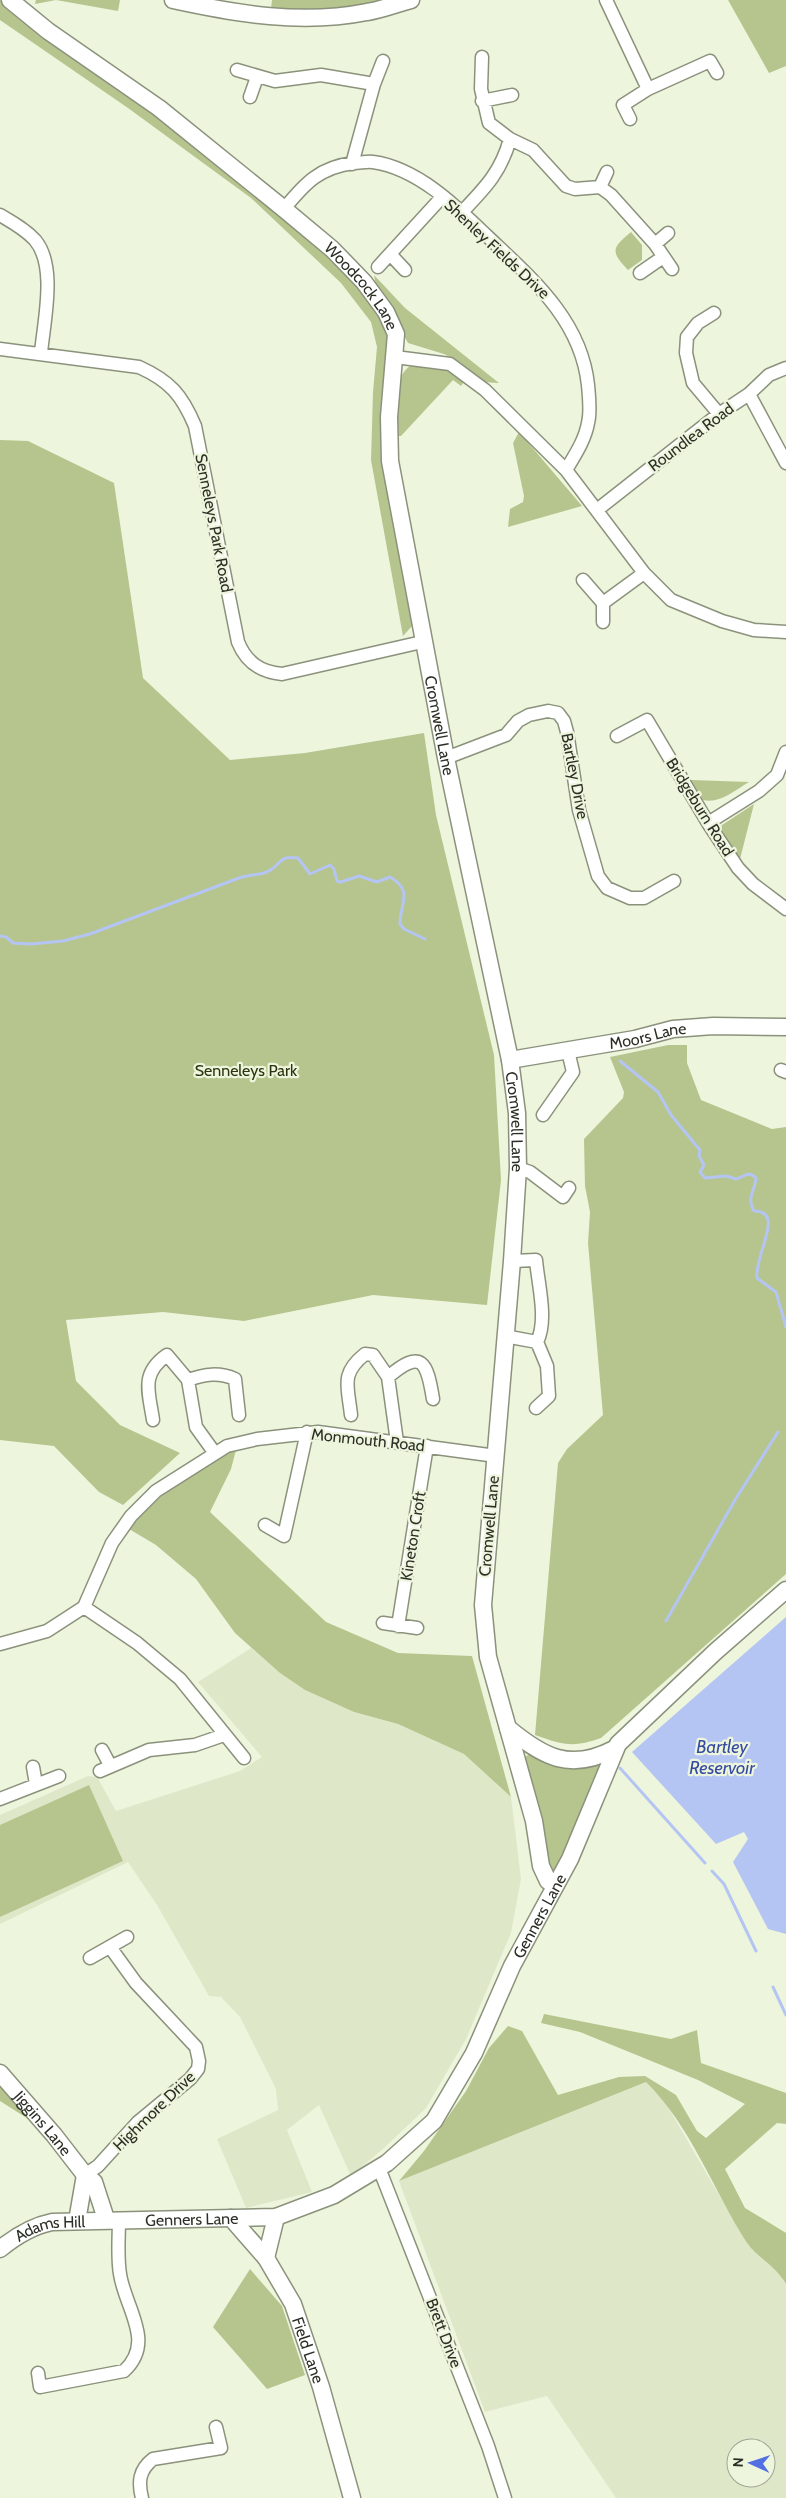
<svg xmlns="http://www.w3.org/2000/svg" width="786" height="2498" viewBox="0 0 786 2498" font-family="Cabin,sans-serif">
<rect width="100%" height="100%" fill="#edf5dd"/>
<path fill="#dfe7c9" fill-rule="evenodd" d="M251,1648L280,1673L305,1690L354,1712L398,1724L464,1754L511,1797L521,1879L511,1933L466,2039L426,2108L384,2148L351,2176L319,2105L287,2130L312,2192L246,2208L217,2139L278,2110L276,2089L240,2017L221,1997L209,1996L157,1905L128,1862L0,1924V1815L88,1776L97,1777L116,1811L240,1771L262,1757L198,1682Z
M646,2082L665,2102L748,2245L779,2271L786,2284V2498H616L547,2396L485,2412L399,2181ZM736,2448H766V2478H736Z"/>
<path fill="#b6c58d" d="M0,0L146,106L312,238L362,288L388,330L390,343L387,371L412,626L403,636L371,460L373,392L377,347L371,322L341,283L251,198L128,108L0,20Z
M36,0H120L118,11L56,0L35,4Z
M272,0H390L330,11L271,9Z
M728,0H786V66L769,73Z
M631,232L642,245V260L628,270C610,251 612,248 631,232Z
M374,275L405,308L499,383L483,382L461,363L444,354L408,343L376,286Z
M414,364L443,366L465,380L461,386L453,380L401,436H395C397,415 390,374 414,364Z
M519,432L582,506L508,527L510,509L523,502L524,496L513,443Z
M0,440L28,441L114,483L143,678L230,760L305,753L424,733L436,815L494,1055L501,1180L487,1305L373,1295L244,1321L163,1312L66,1320L76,1381L120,1425L180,1453L123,1505L99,1492L54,1446L0,1440Z
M691,780L749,782C735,790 720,804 703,800Z
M754,804L740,859L721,829L722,825Z
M668,1045H687V1063L701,1100L772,1129L786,1127V1574L601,1738C573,1748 563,1745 535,1735L558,1463L567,1449L603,1415L588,1243L590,1212L585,1186L584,1139L623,1098L624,1092L610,1057Z
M236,1450L231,1469L210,1512L326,1622L398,1653L472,1656L511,1797L464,1754L398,1724L354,1712L305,1690L280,1673L235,1633L196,1579L156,1545L129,1529C154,1498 199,1463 236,1450Z
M531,1754L604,1762L564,1859L554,1872L549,1867L524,1761L526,1756Z
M89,1785L123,1861L0,1917V1825Z
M544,2014L671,2039L697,2030L701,2063L786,2093V2124L777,2123L725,2169L745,2208L786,2233V2284C776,2266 758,2258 747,2243C713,2190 691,2126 646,2082L399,2181L424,2151L466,2091L489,2048L508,2026L522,2031L558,2095L619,2077L645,2076L676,2095L697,2131L706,2138L745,2104L698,2080L580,2032L541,2023Z
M0,2081L33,2122L0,2101Z
M250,2269L282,2306L305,2375L267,2389L213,2327Z"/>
<path fill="#b5c5f3" d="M786,1617V1934L768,1929L733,1862L748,1839L744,1832L716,1844L632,1752Z"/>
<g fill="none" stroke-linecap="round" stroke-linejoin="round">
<path stroke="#b5c5f3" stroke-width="3" d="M0,936L6,937L13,943L31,944L63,941L90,934L239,878C247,875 260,875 267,872C282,865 277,855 298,858L310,874L330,865L334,869L337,881L341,882L359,876L377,882L390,877C414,891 400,903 400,924L404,929L425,939
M620,1061L658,1092L671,1115L700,1150L699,1156L704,1165L700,1172L705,1178L726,1176L736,1179C744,1177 748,1170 756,1178C755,1191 746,1198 754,1211C786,1211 754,1255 757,1278L776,1292L786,1327
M666,1621L735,1500L778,1432
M620,1768L705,1863
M712,1871L724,1884L756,1951
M773,1987L786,2015"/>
<defs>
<path id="street" d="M606,0L648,89
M482,57L481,89L489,123L510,139L533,150L566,186L575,189L600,187L611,195L655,244L672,269
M237,70L275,81L321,75L374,84
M250,97L257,77
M482,101L512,95
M630,119L623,105L648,89L710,61L717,73
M352,164L374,84L383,61
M600,187L607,172
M284,209C305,183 320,167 354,163C360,163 367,161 373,162C417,168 456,206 486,235C531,278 581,319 588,385C589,397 591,411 588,423C585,440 575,455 566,470
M462,212C485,188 501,172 510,139
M0,215C12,222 25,229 35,240C57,266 44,320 41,353
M655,244L668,233
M390,254L405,270
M378,267L442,197
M640,273L663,257
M714,313L698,323L687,337L686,353L693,383L719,414
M0,349L139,367C170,381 182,395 195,426L238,642C246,662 260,672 282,674L422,642
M395,357L450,364L485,390L566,470L644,573L671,600L722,621L754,630L786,632
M749,394L786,463
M597,510L719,414L749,394L769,375L786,368
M583,580L603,603V622
M603,603L644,573
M617,736L647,720L708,823L738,868L753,884L786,909
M446,758L506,735L518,721L529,715L548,711L558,713L564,721L567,732L579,810L598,876L607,888L630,898H644L674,881
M708,823L759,791L777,775L786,752
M781,1070L786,1072
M543,1115L573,1072L568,1051
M518,1168L530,1172L563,1197L569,1188
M505,1336L537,1342C548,1320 538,1284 536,1260L512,1261
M388,1377L397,1442
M188,1380L196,1427L214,1452
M536,1408L549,1396L547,1366L537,1342
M351,1415C348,1386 340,1374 365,1354L373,1355L388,1377C422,1348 427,1362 433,1399
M153,1420C149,1392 140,1374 167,1355L188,1380C205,1374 219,1372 235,1379L239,1415
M265,1525L284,1536L307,1432
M84,1607L137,1643L180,1679L244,1758
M383,1623L417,1628
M398,1626L427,1446
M0,1644L47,1631L84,1607L112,1543L131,1516L156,1491L227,1446L257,1439L318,1432L496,1456
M102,1750L110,1765
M33,1767L36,1784
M100,1771L149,1750L195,1745L224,1735
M0,1799L59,1776
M90,1958L127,1937
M379,2168L488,2446L505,2498
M85,2175L98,2166L138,2122L190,2079L198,2069L199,2061L196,2047L136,1983L110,1947
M38,2373L40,2387L124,2371C156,2342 125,2308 120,2274C117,2256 119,2237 119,2219
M142,2498C138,2482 139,2470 153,2459L221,2448L216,2427"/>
<g id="secondary">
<path id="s1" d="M10,0L48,31L159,108L284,209L332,249L364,282L386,312L396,334L389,417L390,461L446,758L510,1060L517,1113L518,1168L512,1261L483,1605L488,1657L534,1821L541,1866L548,1881L555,1886"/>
<path d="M173,0C237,14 302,25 367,12C381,10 396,4 411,0"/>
<path id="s2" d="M510,1060L635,1039L673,1029L713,1026L786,1027"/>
<path d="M508,1728C543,1757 570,1772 614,1749"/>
<path id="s3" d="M0,2073L54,2135L85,2175L94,2182L106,2219"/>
<path id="s4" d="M231,2218L266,2258L293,2304L321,2387L352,2498"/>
<path d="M77,2221L85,2175"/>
<path id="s5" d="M0,2249C16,2236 32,2226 52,2222L276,2217L334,2195L387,2163L434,2121L474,2053L512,1966L570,1859L618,1744L715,1652L786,1590"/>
<path d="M266,2258L276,2217"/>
</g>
</defs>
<use href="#street" stroke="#8b927c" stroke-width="15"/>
<use href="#secondary" stroke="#8b927c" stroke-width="19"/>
<use href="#street" stroke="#fff" stroke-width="12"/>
<use href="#secondary" stroke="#fff" stroke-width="16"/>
</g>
<g text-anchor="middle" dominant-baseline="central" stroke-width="4.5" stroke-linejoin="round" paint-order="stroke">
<g font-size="16" fill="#2c2f26" stroke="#edf5dd">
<text transform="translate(497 249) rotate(43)">Shenley Fields Drive</text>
<text stroke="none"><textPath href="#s1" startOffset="455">Woodcock Lane</textPath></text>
<text transform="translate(691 437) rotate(-37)">Roundlea Road</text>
<text transform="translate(214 523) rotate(79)">Senneleys Park Road</text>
<text stroke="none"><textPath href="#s1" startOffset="911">Cromwell Lane</textPath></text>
<text transform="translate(575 776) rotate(79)">Bartley Drive</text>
<text transform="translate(700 807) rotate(58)">Bridgeburn Road</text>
<text stroke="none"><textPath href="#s2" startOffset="140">Moors Lane</textPath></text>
<text stroke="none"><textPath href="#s1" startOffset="1315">Cromwell Lane</textPath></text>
<text transform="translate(368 1440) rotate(6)">Monmouth Road</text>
<text transform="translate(489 1526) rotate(-85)">Cromwell Lane</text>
<text transform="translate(413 1536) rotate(-81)">Kineton Croft</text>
<text stroke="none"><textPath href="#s5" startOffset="701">Genners Lane</textPath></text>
<text transform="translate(154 2111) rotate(-44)">Highmore Drive</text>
<text stroke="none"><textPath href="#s3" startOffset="66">Jiggins Lane</textPath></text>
<text stroke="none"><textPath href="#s5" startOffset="199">Genners Lane</textPath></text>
<text stroke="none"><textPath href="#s5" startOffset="56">Adams Hill</textPath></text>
<text transform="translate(444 2333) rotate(69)">Brett Drive</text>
<text stroke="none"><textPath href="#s4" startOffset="155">Field Lane</textPath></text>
</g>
<g font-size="16" fill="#2b330f" stroke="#edf5dd">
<text x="246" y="1070">Senneleys Park</text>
</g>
<g font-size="18" font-style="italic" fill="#364ba2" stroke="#edf5dd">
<text x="722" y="1747">Bartley<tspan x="722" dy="21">Reservoir</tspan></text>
</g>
</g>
<g transform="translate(751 2463) rotate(273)"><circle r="24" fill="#edf5dd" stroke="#a0a694"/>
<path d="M0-4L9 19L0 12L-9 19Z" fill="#526fe4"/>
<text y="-8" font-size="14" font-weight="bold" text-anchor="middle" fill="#2c2f26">N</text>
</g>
</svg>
